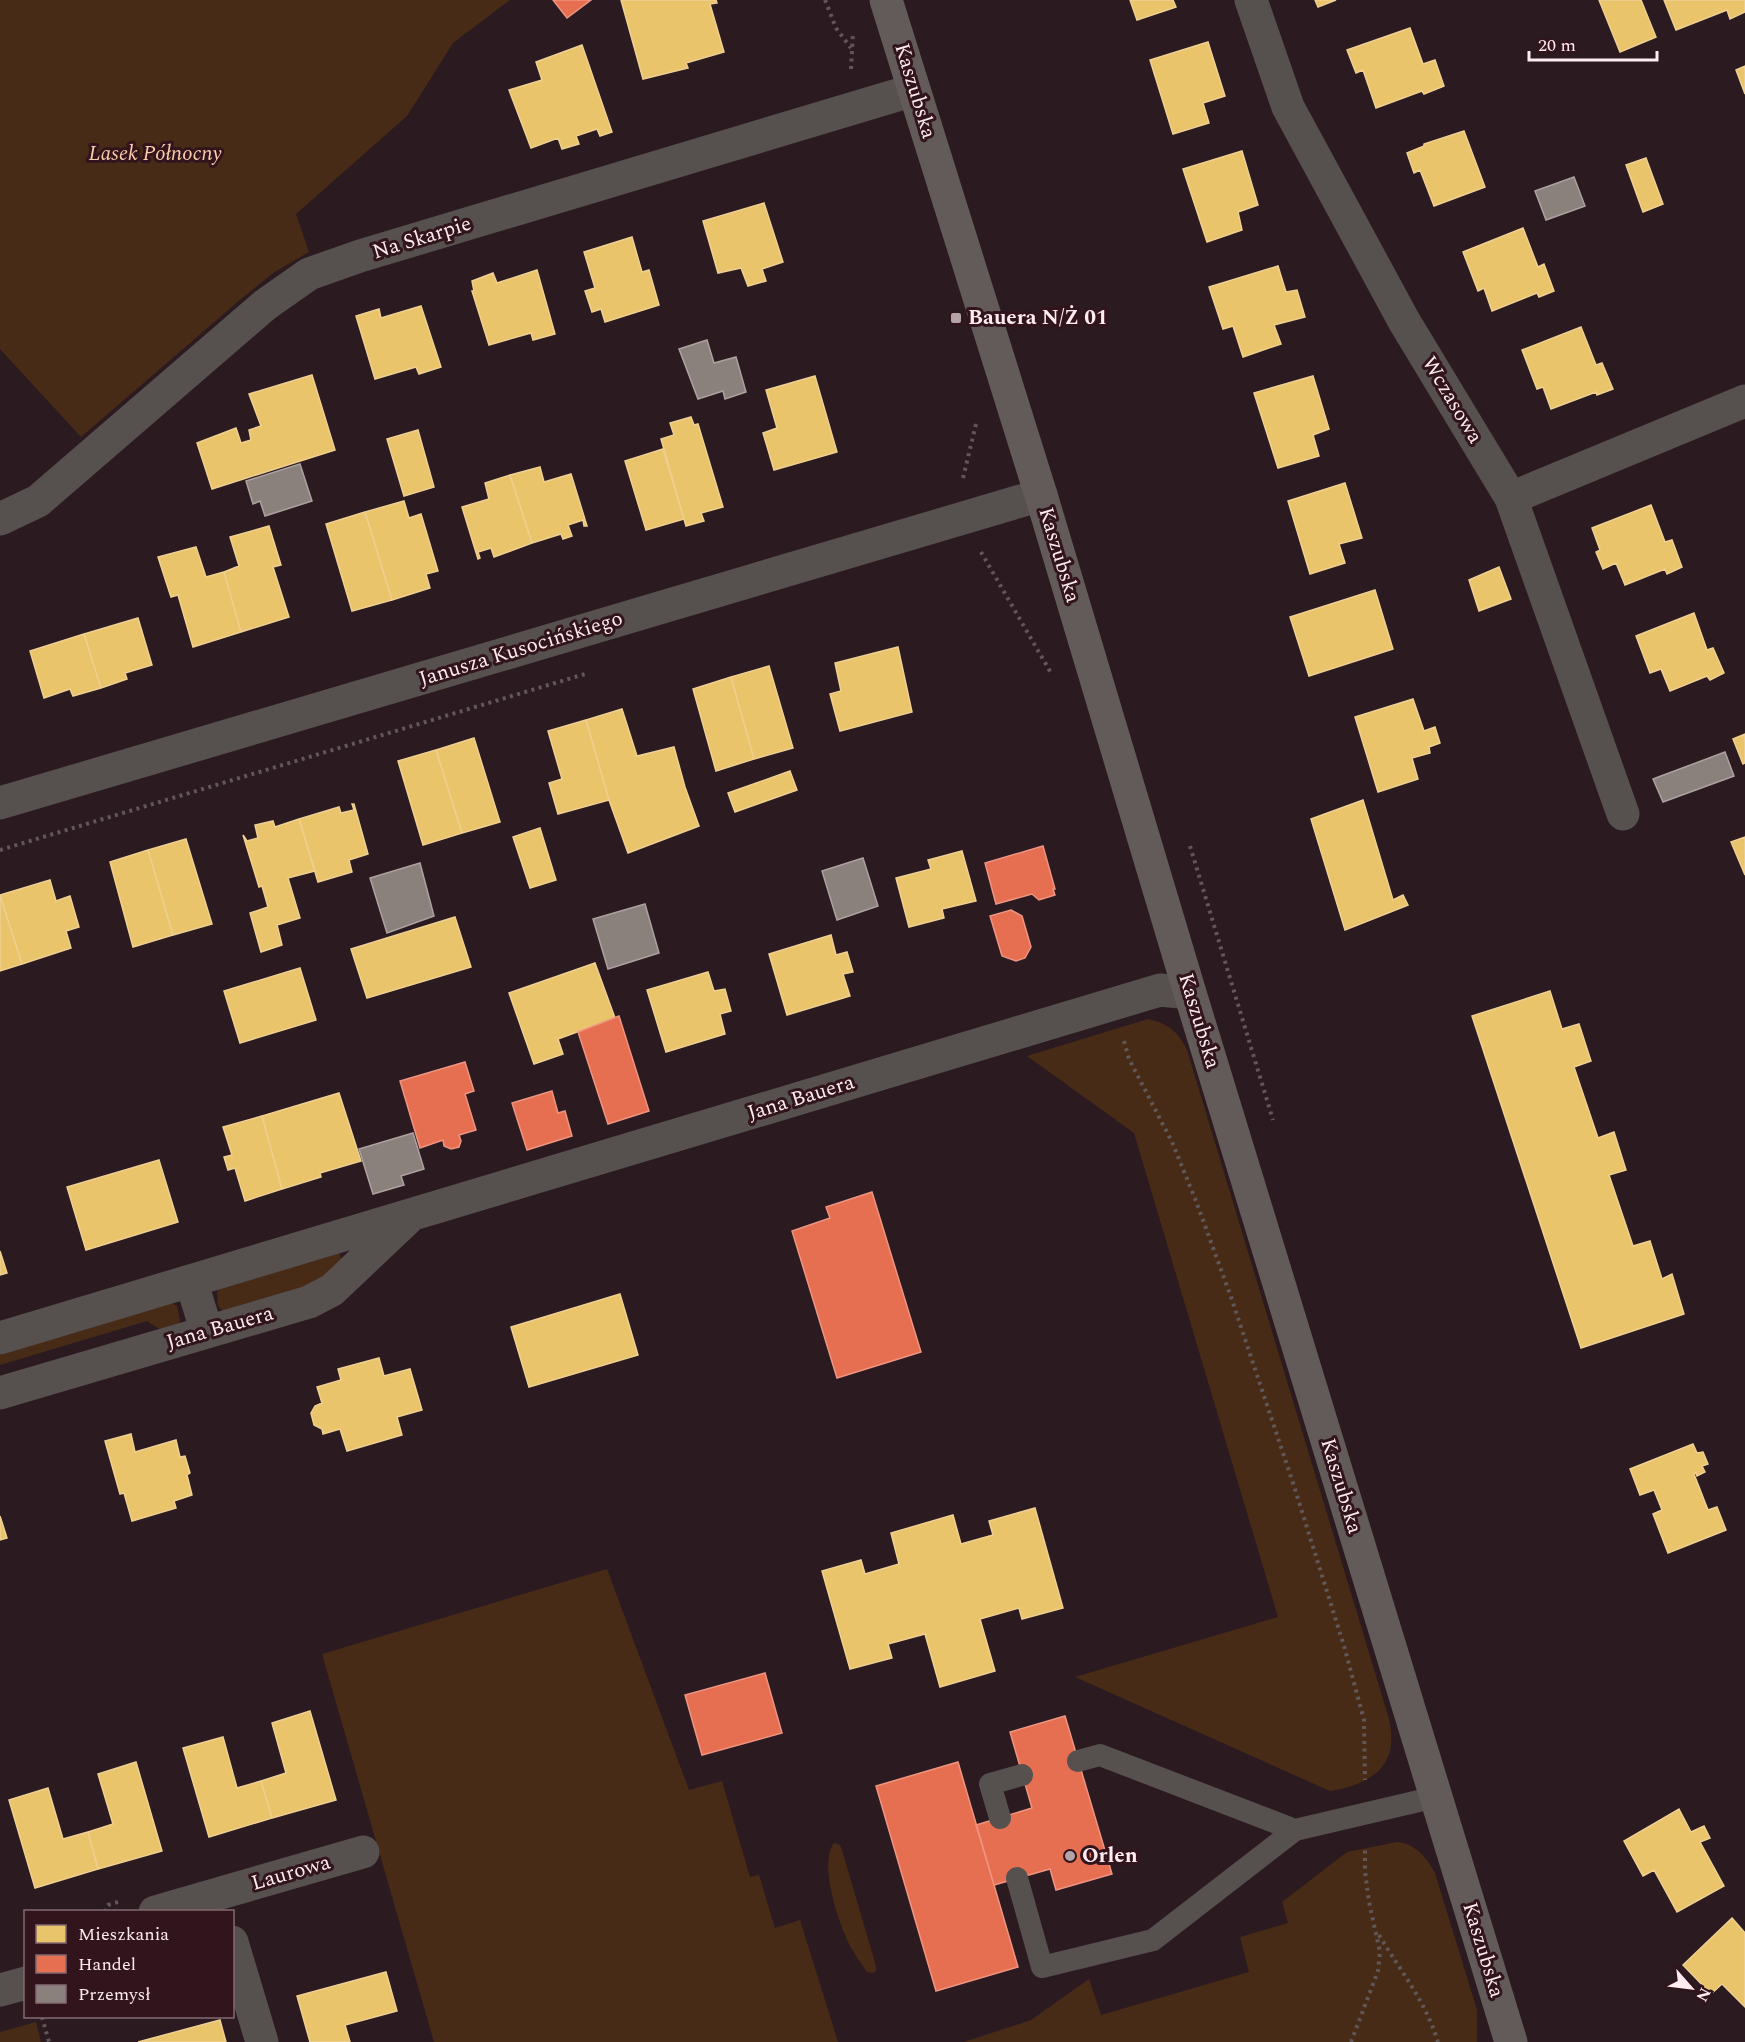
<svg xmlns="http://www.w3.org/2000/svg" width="1745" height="2042" viewBox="0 0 1745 2042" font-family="Spectral,serif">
<rect width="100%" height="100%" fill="#2b1b20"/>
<path fill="#472b16" d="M0,0H510L453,43L407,116L296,214L309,252L273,273L241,299L81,437L0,349Z
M1148,1019C1167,1023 1179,1032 1187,1050L1389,1719C1400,1766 1372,1784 1330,1791L1075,1677L1278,1617L1134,1133L1027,1056Z
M339,1253L342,1261L331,1279L223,1311L218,1306L217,1291L221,1285Z
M170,1302L177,1306L180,1320L178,1327L167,1334L147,1321L0,1365V1350Z
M607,1569L689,1790L722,1781L750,1877L759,1875L775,1928L800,1920L838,2042H434L322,1654Z
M1397,1842C1416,1844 1427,1858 1435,1873L1477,2010V2042H964L1031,2020L1089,1979L1101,2015L1249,1972L1240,1937L1288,1923L1282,1902L1347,1852Z
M834,1843L840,1845L842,1850L876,1966V1971L873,1973L867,1972C861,1963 854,1954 849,1944C839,1923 818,1864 834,1843Z
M36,2022L41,2042H0V2032Z"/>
<path fill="#e9c46a" stroke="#efd092" stroke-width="1.5" d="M621,0H716L717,3L710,4L724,52L686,63L688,68L643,79Z
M1130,0H1173L1176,7L1137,20Z
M1315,0H1336L1318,7Z
M1599,0H1641L1656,37L1620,52Z
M1664,0H1745V12L1730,19L1727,10L1676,30Z
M1410,28L1423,64L1435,60L1444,86L1424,94L1422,91L1376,108L1363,70L1356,73L1347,50Z
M1208,42L1225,96L1203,103L1209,123L1173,134L1150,60Z
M582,45L612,132L600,136L597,129L576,136L579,144L562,149L558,138L531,148L509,90L542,80L536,62Z
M1745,66V94L1736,70Z
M1464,131L1485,187L1434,206L1420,170L1414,173L1407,153L1424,146V144Z
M1242,151L1258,205L1238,212L1242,230L1207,242L1183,169Z
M1646,158L1663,204L1643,212L1626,165Z
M764,203L783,262L762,269L766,281L748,286L741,268L718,273L703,221Z
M1523,228L1538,267L1544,264L1554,291L1539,297L1537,293L1492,311L1484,288L1478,291L1463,252Z
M632,237L642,272L649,270L659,305L605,322L601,309L592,312L585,291L595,288L584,252Z
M1278,266L1286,292L1297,290L1305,317L1274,325L1281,344L1243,357L1233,326L1223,329L1209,287Z
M537,270L555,334L533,340L531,333L489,345L472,291H474L472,281L493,273L497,283Z
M421,306L441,367L419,374L416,367L375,379L356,316L379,309L381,318Z
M1581,327L1596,365L1602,363L1613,389L1597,395L1596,392L1551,409L1543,387L1537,389L1522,350Z
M312,375L335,450L212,489L197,443L236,428L241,443L251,440L249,430L261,426L249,394Z
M815,376L837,452L774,470L763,433L777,428L766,390Z
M1313,376L1329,429L1313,435L1319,456L1278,468L1254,393Z
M691,417L694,425L698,424L723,507L701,513L704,521L686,526L661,439L674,435L670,423Z
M418,430L434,487L404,496L387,439Z
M663,449L684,519L646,530L625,461Z
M540,467L544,482L571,474L587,526H584L583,520L568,525L572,536L563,539L561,534L532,543L510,475Z
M510,475L532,543L494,557L491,548L478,552L480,558L478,559L462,507L489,499L485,483Z
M1345,483L1362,538L1339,544L1345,563L1310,574L1288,501Z
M404,501L409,518L421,514L438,571L426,574L430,588L392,600L365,512Z
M1651,505L1665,542L1672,540L1682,567L1667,574L1665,569L1625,585L1616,563L1603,569L1596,552L1600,550L1592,528Z
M365,512L392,600L352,611L326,524Z
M269,526L281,565L273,567L289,617L241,632L224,572L239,566L230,537Z
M196,547L206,577L224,572L241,632L193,647L178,595L171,597L158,557Z
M1499,567L1511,599L1479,611L1469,580Z
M1375,590L1393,649L1309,676L1290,617Z
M1694,613L1707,650L1713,648L1724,673L1710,680L1707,676L1670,691L1661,669L1650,673L1636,636Z
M138,618L152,665L125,673L127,679L101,688L84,634Z
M84,634L101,688L73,696L70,689L44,698L30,651Z
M898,647L912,712L840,731L830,694L841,691L835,663Z
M769,666L793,748L754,759L731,677Z
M731,677L754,759L716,771L693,689Z
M1413,699L1424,731L1435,727L1440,743L1429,747L1430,753L1412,758L1418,779L1378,792L1355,717Z
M622,709L637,756L674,747L685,787L699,826L628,853L609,800L586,720Z
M586,720L609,800L558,814L549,783L562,779L548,731Z
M1745,734V763L1743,764L1733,739Z
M474,738L500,822L462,833L436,750Z
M436,750L462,833L423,845L398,761Z
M790,771L797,790L735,812L728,793Z
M1363,800L1393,900L1403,895L1408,905L1345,930L1311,819Z
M352,804H354L368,854L349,860L352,872L318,882L299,819L339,807L341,813L354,810Z
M299,819L315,871L288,878L300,918L277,925L282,945L261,952L250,913L268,907L262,886L259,887L243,835L247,841L258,838L255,825L273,821L275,827Z
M540,828L556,880L530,888L513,837Z
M1745,837V875L1731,842Z
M186,839L212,924L173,935L148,850Z
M148,850L173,935L133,947L110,862Z
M962,851L976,901L942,909L944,918L909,927L896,878L931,869L928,860Z
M50,880L56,901L70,896L79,927L66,931L71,948L22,964L0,895Z
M0,895L22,964L0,971Z
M455,917L471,967L367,998L351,949Z
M831,935L836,955L847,952L853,972L843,974L850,996L787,1015L769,954Z
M595,963L615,1018L558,1039L563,1054L534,1064L509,993Z
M300,968L316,1020L240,1043L224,991Z
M708,972L714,991L725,989L731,1011L720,1014L725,1034L666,1052L647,990Z
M1550,991L1562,1029L1579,1024L1591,1061L1574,1067L1598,1138L1614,1132L1626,1170L1609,1175L1633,1246L1650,1241L1662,1279L1672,1274L1684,1314L1581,1348L1472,1016Z
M339,1093L361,1161L320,1173L321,1177L282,1189L262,1116Z
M262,1116L282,1189L245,1201L235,1168L228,1170L224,1157L232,1155L223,1127Z
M159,1160L178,1222L86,1250L67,1187Z
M0,1251L7,1273L0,1275Z
M620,1294L638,1355L529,1387L511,1327Z
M379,1358L384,1376L410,1369L422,1410L397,1417L402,1435L347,1451L340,1429L323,1434L322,1429L314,1425L311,1413L315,1406L322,1403L317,1387L341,1380L338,1369Z
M131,1434L135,1452L176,1440L180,1457L185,1456L190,1473L187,1475L192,1495L174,1501L176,1508L132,1521L124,1493L120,1494L105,1441Z
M1693,1444L1697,1453L1703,1452L1708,1464L1702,1466L1705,1472L1697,1476L1696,1473L1694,1474L1708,1510L1717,1507L1726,1530L1668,1553L1653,1514L1662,1510L1654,1490L1640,1495L1630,1469Z
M1035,1508L1063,1608L1022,1619L1019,1608L980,1619L995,1671L940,1687L925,1634L888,1644L892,1658L850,1669L822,1571L861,1560L865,1574L899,1564L891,1533L953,1515L961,1544L993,1535L989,1521Z
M0,1516L7,1538L0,1540Z
M310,1711L336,1800L272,1818L261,1781L286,1773L272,1723Z
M223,1737L237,1788L261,1781L272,1818L209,1837L183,1748Z
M136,1762L162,1851L98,1869L88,1832L113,1824L98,1774Z
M48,1788L63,1839L88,1832L98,1869L35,1888L9,1800Z
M1679,1809L1691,1832L1704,1826L1710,1838L1700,1842L1724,1886L1677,1912L1654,1870L1643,1876L1624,1841Z
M1732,1918L1745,1933V2007L1722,1984L1711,1994L1683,1965Z
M386,1972L397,2011L345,2025L350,2042H310L297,1996Z
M220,2020L226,2042H138Z"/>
<path fill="#e76f51" stroke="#ee9481" stroke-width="1.5" d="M553,0H591L567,18Z
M1043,846L1055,889H1053L1055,895L1039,900L1032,894L996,904L985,863Z
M1011,910L1022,916L1031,947L1025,958L1016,961L1002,956L990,916Z
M619,1016L649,1111L608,1124L578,1032Z
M465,1062L474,1091L465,1094L476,1130L459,1135L461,1141L459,1147L451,1149L444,1146L443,1140L420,1148L400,1081Z
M552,1091L558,1113L565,1111L572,1136L527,1150L512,1103Z
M872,1192L921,1352L837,1378L792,1231L830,1218L826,1207Z
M765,1673L782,1733L702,1755L685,1695Z
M1065,1716L1112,1874L1056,1890L1050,1869L994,1885L976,1825L1032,1808L1010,1732Z
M958,1762L1018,1967L936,1991L876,1786Z"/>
<path fill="#8a817c" stroke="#ada19f" stroke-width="1.5" d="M1574,177L1585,206L1546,220L1535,191Z
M707,340L714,363L736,357L746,392L725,399L723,391L698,399L679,349Z
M300,464L312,501L265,516L260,501L253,504L246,481Z
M1725,752L1734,776L1663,802L1653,779Z
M863,858L878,906L837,920L822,871Z
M420,863L434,916L387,933L370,878Z
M645,904L659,953L608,969L593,919Z
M413,1133L424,1169L401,1176L404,1185L373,1194L359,1149Z"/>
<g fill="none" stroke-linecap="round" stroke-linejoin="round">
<path stroke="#615759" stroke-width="4" stroke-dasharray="3 4.5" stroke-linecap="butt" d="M825,0L836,28L851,48
M851,69L853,32
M963,478L976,424
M981,552L1051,673
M1190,846L1273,1120
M0,850L585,674
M1124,1041L1129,1059L1172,1142L1196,1201L1231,1297L1294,1486L1344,1646L1364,1720L1365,1780
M105,1912L108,1905L118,1902
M1379,1935C1401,1972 1425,2000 1438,2042
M42,2017L49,2042
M1351,2042L1378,1971L1380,1952L1369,1902L1365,1871V1847"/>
<path stroke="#56504f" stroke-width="22" d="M1078,1761L1100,1755L1295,1830
M1000,1818L990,1784L1022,1775
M1017,1878L1042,1967L1153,1940L1295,1830L1436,1797"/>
<path stroke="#56504f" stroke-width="33" d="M1251,0L1288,107L1404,321L1511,498L1623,814
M1511,498L1745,401
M0,519L38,501L265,305L309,274L360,256L914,90
M0,803L1041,495
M191,1281L207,1332
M0,1338L1160,990L1190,993
M0,1393L309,1302L332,1290L407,1219
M155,1912L363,1852
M232,1942L262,2042
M0,1990L26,1983"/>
<path stroke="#635b5a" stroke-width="33" d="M886,0L1041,495L1190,993L1511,2042"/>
</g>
<g fill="#b4a3a7" stroke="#32141d" stroke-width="2">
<rect x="950" y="312" width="12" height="12" rx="3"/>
<circle cx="1070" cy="1856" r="6"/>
</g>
<g text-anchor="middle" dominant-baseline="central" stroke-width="6" stroke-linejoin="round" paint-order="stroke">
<g font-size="21" fill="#feecf0" stroke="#32141d">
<text transform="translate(915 91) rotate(73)">Kaszubska</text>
<text transform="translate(422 238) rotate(-17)">Na Skarpie</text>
<text transform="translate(1452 400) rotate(59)">Wczasowa</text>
<text transform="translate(1059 555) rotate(73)">Kaszubska</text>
<text transform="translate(521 649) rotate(-17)">Janusza Kusocińskiego</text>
<text transform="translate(1199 1021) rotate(73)">Kaszubska</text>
<text transform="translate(801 1098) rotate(-17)">Jana Bauera</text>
<text transform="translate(220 1328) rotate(-16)">Jana Bauera</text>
<text transform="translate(1341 1486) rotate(73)">Kaszubska</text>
<text transform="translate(291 1873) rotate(-16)">Laurowa</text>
<text transform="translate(1483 1950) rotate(73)">Kaszubska</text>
</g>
<g font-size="21" font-style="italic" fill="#fbcca9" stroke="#32141d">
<text x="155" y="154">Lasek Północny</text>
</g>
<g font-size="21" font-weight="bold" fill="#feecf0" stroke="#32141d" text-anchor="start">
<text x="968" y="318">Bauera N/Ż 01</text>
<text x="1082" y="1856">Orlen</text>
</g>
</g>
<rect x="24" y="1910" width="210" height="108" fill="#32141d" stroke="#846a71" stroke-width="1.5"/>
<rect x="36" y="1925" width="30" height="18" fill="#e9c46a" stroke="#846a71" stroke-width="1.5"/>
<text x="78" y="1940" font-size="18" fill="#feecf0">Mieszkania</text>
<rect x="36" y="1955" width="30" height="18" fill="#e76f51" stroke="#846a71" stroke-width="1.5"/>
<text x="78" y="1970" font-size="18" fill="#feecf0">Handel</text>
<rect x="36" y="1985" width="30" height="18" fill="#8a817c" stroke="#846a71" stroke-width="1.5"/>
<text x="78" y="2000" font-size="18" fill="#feecf0">Przemysł</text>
<g transform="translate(1691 1988) rotate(118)" stroke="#32141d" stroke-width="4.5" paint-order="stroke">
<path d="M0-4.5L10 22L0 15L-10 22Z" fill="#feecf0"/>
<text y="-9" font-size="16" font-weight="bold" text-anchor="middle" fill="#feecf0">N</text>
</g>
<path d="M1529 51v9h128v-9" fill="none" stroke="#feecf0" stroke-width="3"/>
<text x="1538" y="51" font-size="18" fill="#feecf0" stroke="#32141d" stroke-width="4.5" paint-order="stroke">20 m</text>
</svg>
